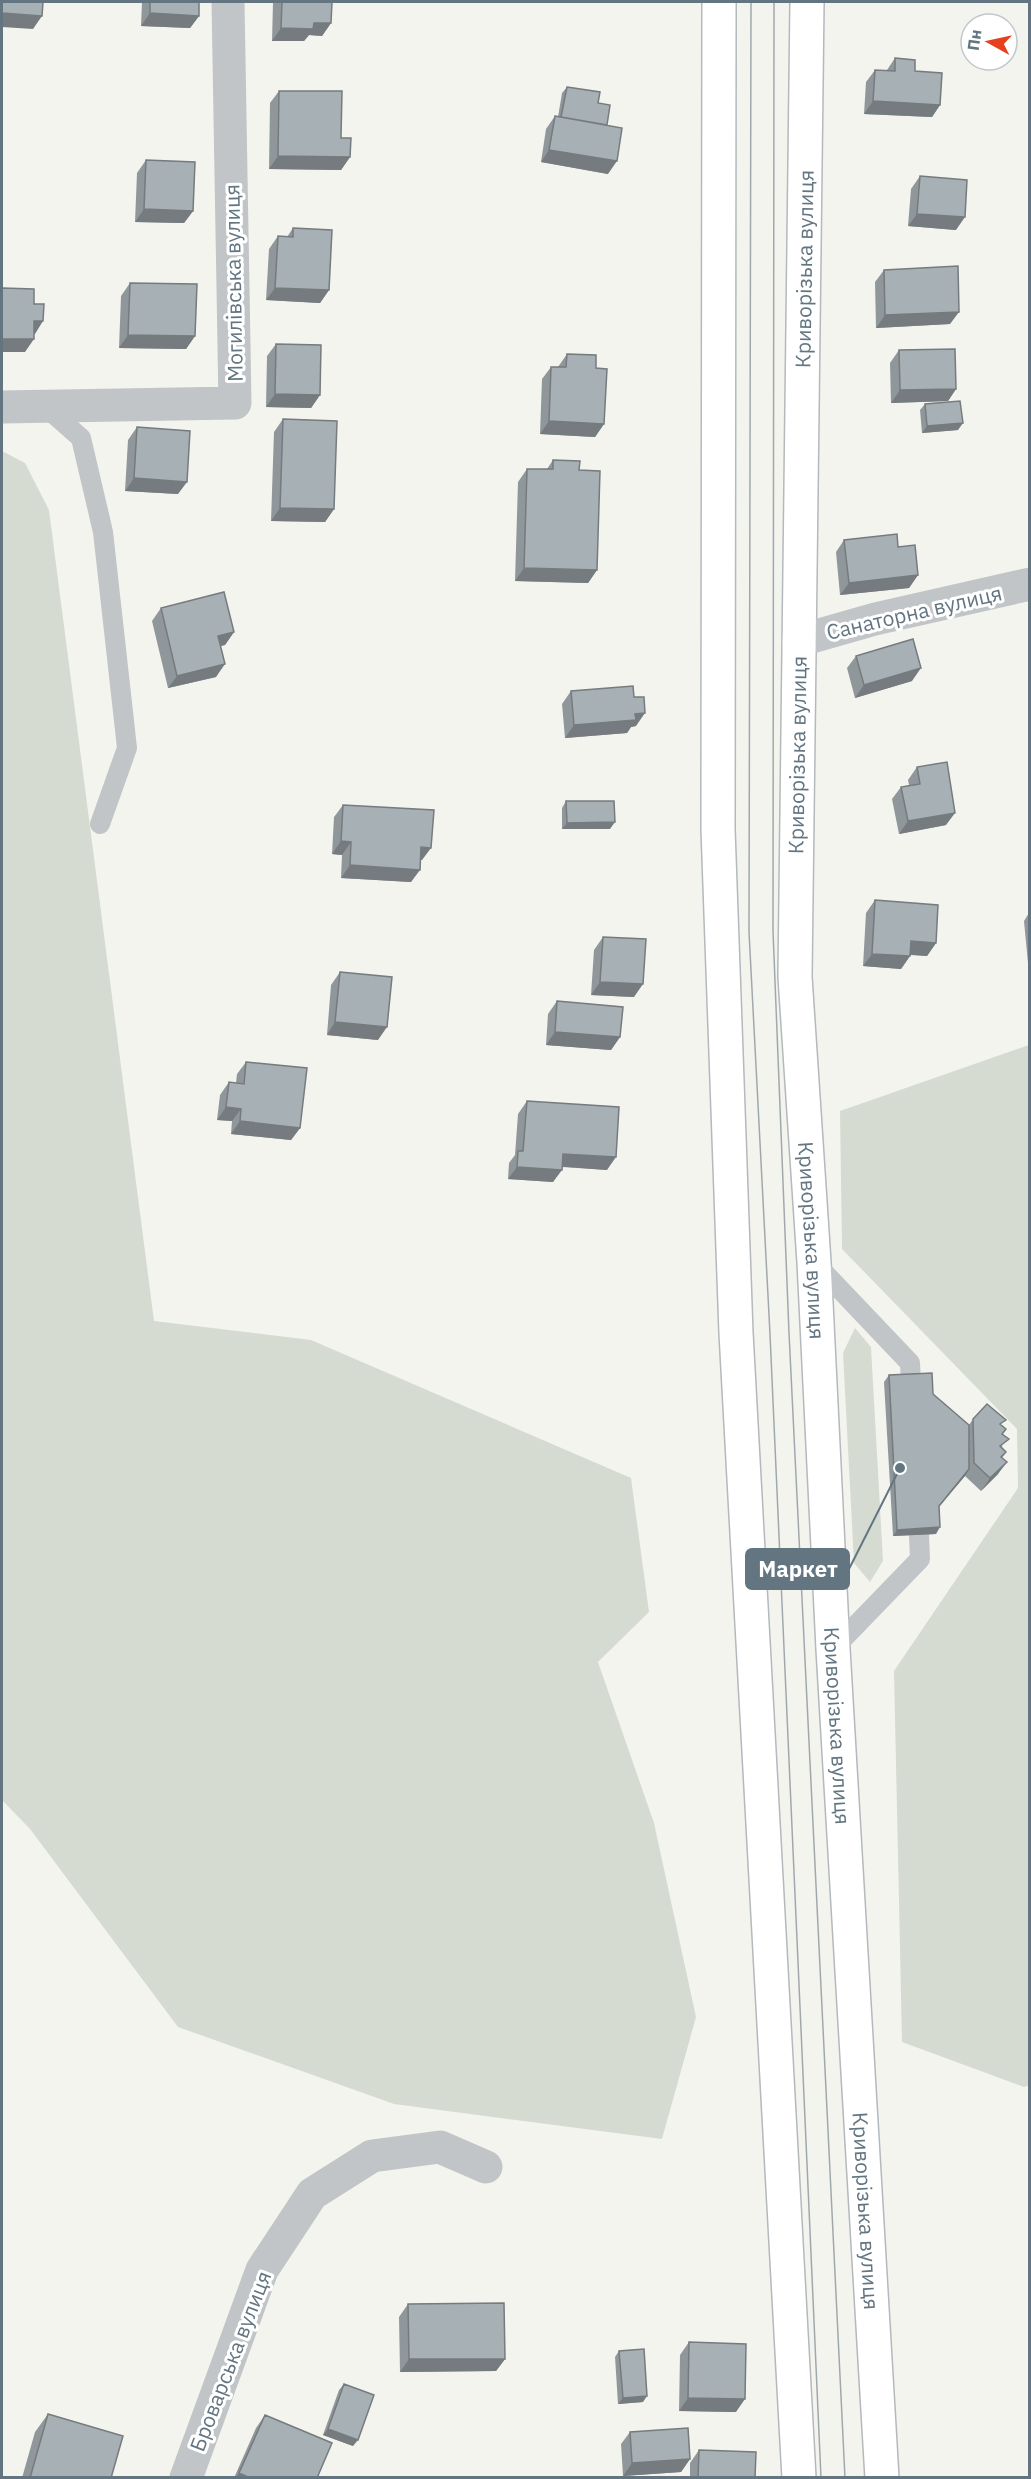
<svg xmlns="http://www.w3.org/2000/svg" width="1031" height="2479" viewBox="0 0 1031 2479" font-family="'IBM Plex Sans',sans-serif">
<rect width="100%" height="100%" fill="#f4f4ef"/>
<path fill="#d5dbd0" d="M2,451L25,463L49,510L154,1321L311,1340L631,1478L649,1612L598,1662L654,1823L696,2017L662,2139L394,2104L178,2027L30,1829L2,1800Z
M1029,1045L1030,2085L1024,2087L902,2042L894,1671L1018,1488L1017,1429L842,1249L840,1111Z
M855,1328L871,1347L883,1561L870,1582L854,1563L843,1353Z"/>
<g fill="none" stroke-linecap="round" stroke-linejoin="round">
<defs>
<g id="secondary">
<path d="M719,2L718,829L736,1333L799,2478"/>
<path id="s1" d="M807,2L795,977L814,1262L833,1649L882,2478"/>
</g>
</defs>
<use href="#secondary" stroke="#b3b9bc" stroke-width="36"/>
<path stroke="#c1c5c8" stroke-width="20" d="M47,408L81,438L103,532L127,748L100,824
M814,1262L910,1363L911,1381
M833,1649L920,1559L919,1535"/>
<path stroke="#c1c5c8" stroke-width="33" d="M2,407L235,403L228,2
M798,641L875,619L1030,584
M186,2478L262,2270L312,2194L372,2156L440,2147L486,2167"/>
<use href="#secondary" stroke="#fff" stroke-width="33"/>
<path stroke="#a1a8ad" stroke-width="1.5" d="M751,2L749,932L770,1334L821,2478
M774,2L773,931L789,1333L845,2478"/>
</g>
<path fill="#90979b" d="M142,2H199V16L190,28L141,26Z
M273,2H332L331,23L322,36L309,35L304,41H272Z
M895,58L915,71L940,105L932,117L864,114L866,82L875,70H887Z
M567,87L598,103L607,125L608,174L541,162L546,129L555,116L558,117L562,93Z
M279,91L341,138L350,157L341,170L269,169L270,103Z
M146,160L193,211L184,223L135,222L137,173Z
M920,176L956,230L908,226L911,189Z
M293,228L329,290L320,303L266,300L269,249L278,236L287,237Z
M884,270L950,324L876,328L875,282Z
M130,283L195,336L186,349L119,348L121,296Z
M276,344L320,395L311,408L266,407L267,356Z
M899,350L956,389L948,401L891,403L890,363Z
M567,354L596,368L604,424L595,437L540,434L542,379L551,367H558Z
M925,404L958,430L922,433L920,410Z
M283,419L334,509L325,522L271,521L274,432Z
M137,427L178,494L125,491L128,440Z
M553,460L579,470L597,570L588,583L515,581L518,482L527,469H547Z
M844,540L898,547L918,575L909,588L840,595L836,552Z
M161,608L234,632L225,645L221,646L216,677L168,688L152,621Z
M856,656L912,681L855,698L847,668Z
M571,691L636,726L631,727L627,733L565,738L562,704Z
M917,767L946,825L899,834L892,799L901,787L909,785L908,780Z
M566,801L610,829H562V808Z
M343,805L422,860H421L411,882L341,878L342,855L332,854L334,817Z
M875,900L936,943L927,956L910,955V956L901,969L863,966L866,913Z
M1029,913V963H1028L1024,921Z
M603,937L634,997L591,995L594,950Z
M340,972L378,1040L327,1035L331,985Z
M557,1001L620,1037L611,1050L546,1045L548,1014Z
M246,1062L300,1128L291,1140L231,1134L232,1121L217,1120L220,1095L229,1082L236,1083L237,1074Z
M527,1101L607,1170L562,1167L553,1182L508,1179L509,1163L515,1155L518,1114Z
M889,1375L933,1394L969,1425L973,1419L1002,1425L1006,1429L1003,1434L1002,1448L1006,1452L1002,1458L998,1474L981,1491L965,1476L939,1507L936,1534L893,1536L884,1382Z
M408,2304L505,2359L496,2371L400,2372L399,2317Z
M689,2342L736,2412L679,2411L680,2355Z
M619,2351L643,2402L618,2404L615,2357Z
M344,2384L353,2446L323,2435L339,2390Z
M48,2414L111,2478H22L35,2432Z
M265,2415L317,2478H234L256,2428Z
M630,2432L690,2459L681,2472L623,2476L621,2444Z
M699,2450L755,2478H690V2463Z"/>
<path fill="#757b7e" d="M2,13L42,16L33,29L2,27Z
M150,13L199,16L190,28L141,26Z
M314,23H331L322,36L309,35L304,41H272L281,28Z
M873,101L940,105L932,117L864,114Z
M549,150L617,161L608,174L541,162Z
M278,156L350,157L341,170L269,169Z
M144,209L193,211L184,223L135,222Z
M917,214L965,217L956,230L908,226Z
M275,288L329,290L320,303L266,300Z
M959,312L950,324L876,328L885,315Z
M34,321H43L35,334H25Z
M128,335L195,336L186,349L119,348Z
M2,339H34L25,352H2Z
M956,389L948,401L891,403L900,390Z
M275,394L320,395L311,408L266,407Z
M549,421L604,424L595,437L540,434Z
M963,423L958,430L922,433L927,426Z
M134,478L187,482L178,494L125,491Z
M280,508L334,509L325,522L271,521Z
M524,568L597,570L588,583L515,581Z
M918,575L909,588L840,595L849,583Z
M234,632L225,645L209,648L218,636Z
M225,664L216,677L168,688L177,676Z
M921,668L912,681L855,698L864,685Z
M645,713L636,726L631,727L627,733L565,738L574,725L635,714Z
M955,813L946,825L899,834L908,821Z
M615,822L610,829H562L567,823Z
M341,841L351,842L342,855L332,854Z
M421,847L431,848L422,860L412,859Z
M350,865L420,870L411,882L341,878Z
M911,941L936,943L927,956L902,954Z
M872,954L910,956L901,969L863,966Z
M600,982L643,984L634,997L591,995Z
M335,1022L387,1027L378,1040L327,1035Z
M555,1032L620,1037L611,1050L546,1045Z
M226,1107L241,1109L232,1121L217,1120Z
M240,1121L300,1128L291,1140L231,1134Z
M563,1154L616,1157L607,1170L554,1166Z
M517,1167L562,1170L553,1182L508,1179Z
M1007,1462L998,1474L981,1491L990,1478Z
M969,1469L965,1476L934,1512L939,1506Z
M940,1527L936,1534L893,1536L897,1530Z
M409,2359H505L496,2371L400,2372Z
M647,2396L643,2402L618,2404L623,2398Z
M688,2398L745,2399L736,2412L679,2411Z
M328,2429L358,2440L353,2446L323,2435Z
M690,2459L681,2472L623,2476L632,2463Z
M239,2473L250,2478H236Z"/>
<path fill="#a7b0b4" stroke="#757b7e" stroke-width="1.5" d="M2,2H43L42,16L2,13Z
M150,2H199V16L150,13Z
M282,2H332L331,23H314L313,29L281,28Z
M895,58L915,60V71L942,73L940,105L873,101L875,70L895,71Z
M567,87L600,92L598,103L610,105L607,125L561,117Z
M279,91H342L341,138H351L350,157L278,156Z
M555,116L622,128L617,161L549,150Z
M146,160L195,162L193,211L144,209Z
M920,176L967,180L965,217L917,214Z
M293,228L332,230L329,290L275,288L278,236L293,237Z
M958,266L959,312L885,315L884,270Z
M130,283L197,284L195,336L128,335Z
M2,288L34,289V304H44L43,321H34V339H2Z
M276,344L321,345L320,395L275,394Z
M955,349L956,389L900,390L899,350Z
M567,354L596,355V368L607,369L604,424L549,421L551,367H566Z
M960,401L963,423L927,426L925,404Z
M283,419L337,421L334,509L280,508Z
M137,427L190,431L187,482L134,478Z
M553,460L580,461L579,470L600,471L597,570L524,568L527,469H553Z
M897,534L898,547L915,545L918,575L849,583L844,540Z
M224,592L234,632L218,636L225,664L177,676L161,608Z
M913,639L921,668L864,685L856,656Z
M633,686L634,697H644L645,713L635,714L636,720L574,725L571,691Z
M947,762L955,813L908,821L901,787L920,784L917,767Z
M566,801H614L615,822L567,823Z
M343,805L434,810L431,848L421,847L420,870L350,865L351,842L341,841Z
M875,900L938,905L936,943L911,941L910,956L872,954Z
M603,937L646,939L643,984L600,982Z
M340,972L392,977L387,1027L335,1022Z
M557,1001L623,1007L620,1037L555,1032Z
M246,1062L307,1068L300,1128L240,1121L241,1109L226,1107L229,1082L244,1084Z
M527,1101L619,1107L616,1157L563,1154L562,1170L517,1167L518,1151H523Z
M932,1373L933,1394L969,1425V1469L939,1506L940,1527L897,1530L889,1375Z
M987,1404L1006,1420L1000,1424L1006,1429L1002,1434L1009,1439L1000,1446L1006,1452L1001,1457L1007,1462L990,1478L974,1463L973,1419Z
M504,2303L505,2359H409L408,2304Z
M689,2342L746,2344L745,2399L688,2398Z
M644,2349L647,2396L623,2398L619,2351Z
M344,2384L374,2395L358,2440L328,2429Z
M48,2414L123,2436L111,2478H30Z
M265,2415L332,2443L317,2478H250L239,2473Z
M688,2428L690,2459L632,2463L630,2432Z
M699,2450L756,2452L755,2478H698Z"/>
<g text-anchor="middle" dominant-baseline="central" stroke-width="6" stroke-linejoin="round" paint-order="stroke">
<g font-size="21" fill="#627581" stroke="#fff">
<text transform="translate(804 269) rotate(-89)">Криворізька вулиця</text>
<text transform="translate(233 283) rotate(-91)">Могилівська вулиця</text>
<text transform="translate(914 612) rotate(-13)">Санаторна вулиця</text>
<text transform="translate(797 755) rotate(-89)">Криворізька вулиця</text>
<text stroke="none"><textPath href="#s1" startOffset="1239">Криворізька вулиця</textPath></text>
<text stroke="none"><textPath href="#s1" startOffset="1725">Криворізька вулиця</textPath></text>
<text stroke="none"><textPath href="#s1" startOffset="2211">Криворізька вулиця</textPath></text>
<text transform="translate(230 2361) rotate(-69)">Броварська вулиця</text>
</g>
</g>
<path fill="none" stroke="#627581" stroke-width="2" d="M900 1468L849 1569"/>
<circle fill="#627581" stroke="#fff" stroke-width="2" cx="900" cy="1468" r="6"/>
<rect fill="#627581" stroke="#627581" stroke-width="2" x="746" y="1549" width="103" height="40" rx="6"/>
<g font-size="22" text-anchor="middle" font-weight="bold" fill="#fff">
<text x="798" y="1577">Маркет</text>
</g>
<rect width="1031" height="2479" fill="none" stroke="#627581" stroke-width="6"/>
<g transform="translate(989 42) rotate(278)"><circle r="28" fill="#ffffff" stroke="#c0c8cd" stroke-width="1.5"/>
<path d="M0-4.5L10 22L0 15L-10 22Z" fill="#e5411e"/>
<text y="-9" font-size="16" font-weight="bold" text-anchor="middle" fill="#627581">Пн</text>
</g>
</svg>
